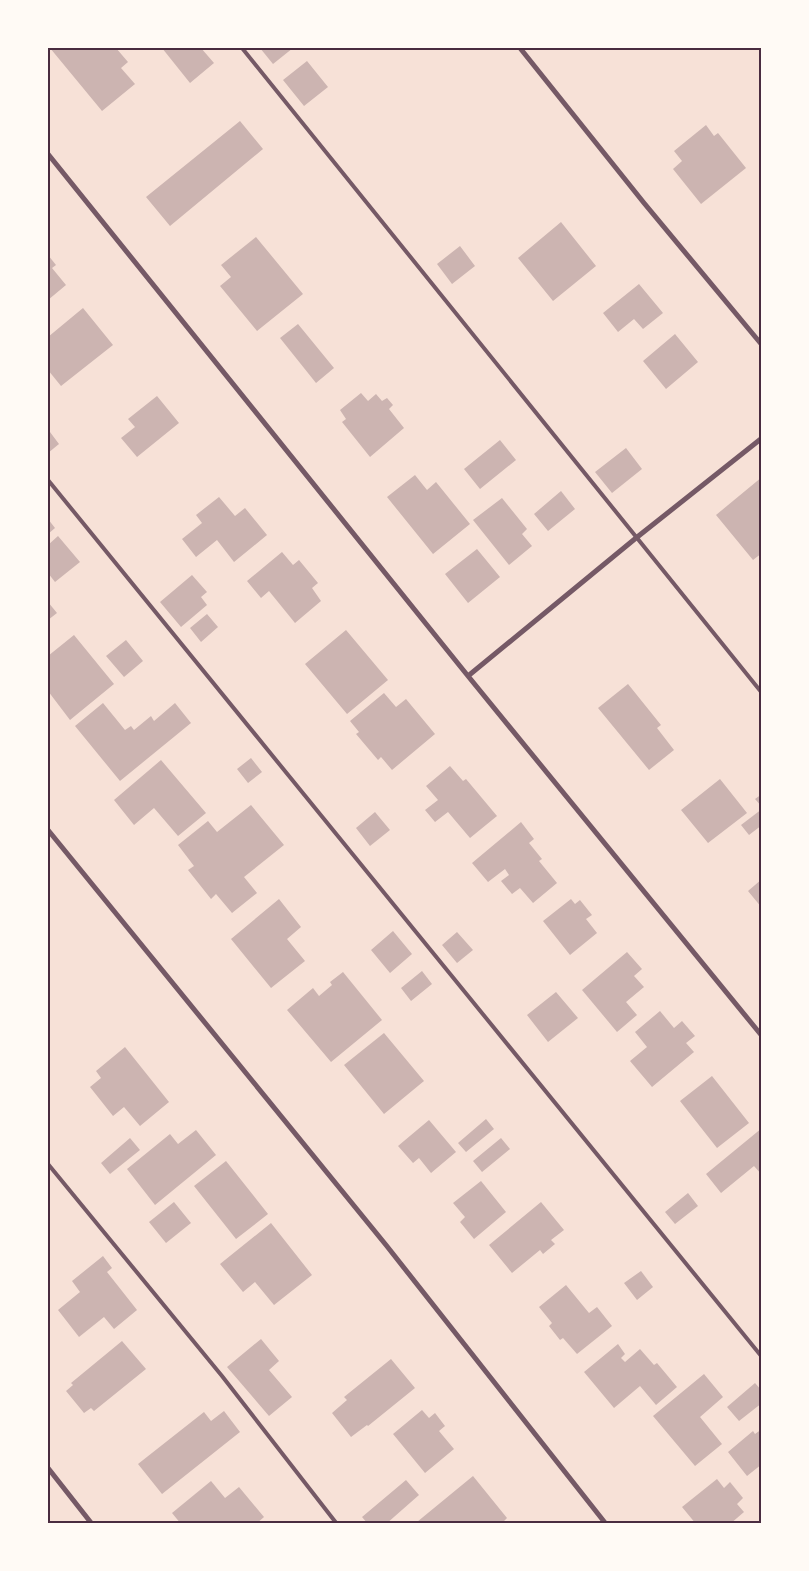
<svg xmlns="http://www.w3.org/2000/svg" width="809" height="1571" viewBox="0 0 809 1571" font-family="'Work Sans',sans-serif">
<rect width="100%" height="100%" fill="#f7e1d7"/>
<path fill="#ccb4b1" d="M50,48H116L128,62L121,68L135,84L102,111Z
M162,48H201L214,63L190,83Z
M260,48H293L273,64Z
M307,61L328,87L304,106L283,80Z
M240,121L263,149L170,226L146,197Z
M706,125L714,136L718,133L746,168L701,204L673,169L682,161L674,151Z
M561,222L596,266L553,301L518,258Z
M256,237L303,294L257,331L220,286L231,277L221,265Z
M460,246L475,266L452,284L437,264Z
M48,255L56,265L52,268L66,285L48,300Z
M639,284L663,313L643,329L634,319L618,332L603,313Z
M83,308L113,345L61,386L48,370V337Z
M298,324L334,368L316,383L280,338Z
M675,334L698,362L666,389L643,361Z
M361,393L368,401L376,394L382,401L387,398L393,405L389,409L404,428L370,457L342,422L346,419L340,410Z
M157,396L179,423L137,457L121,438L135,427L128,419Z
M50,432L59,444L48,453V434Z
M500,440L516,460L480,489L464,469Z
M626,448L642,469L612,493L595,472Z
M415,475L427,490L436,482L470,524L433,554L387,497Z
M762,477V553L753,560L716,515Z
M561,491L575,509L548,531L534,514Z
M219,497L235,516L245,508L267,535L234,562L217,540L196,557L182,539L202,523L196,515Z
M502,498L527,529L522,534L532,546L509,565L473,520Z
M48,519L55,528L48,534Z
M58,536L80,562L55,582L48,573V545Z
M477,549L500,577L468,603L445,574Z
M282,552L293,565L299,560L318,583L312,588L321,601L295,623L269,591L261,598L247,581Z
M192,575L207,592L201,597L207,605L181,627L160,602Z
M48,602L57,613L48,620Z
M207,614L218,627L201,642L190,628Z
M346,630L388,680L347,714L305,664Z
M74,635L114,684L70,720L48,691V656Z
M126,640L143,661L124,677L106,656Z
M628,684L661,725L657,728L674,750L649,770L598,708Z
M384,693L396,707L406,699L435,734L392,770L381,757L378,760L356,734L359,732L350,721Z
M103,703L125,730L131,726L134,730L151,716L154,721L175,703L191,723L120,781L75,726Z
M251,758L262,772L248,783L237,769Z
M161,760L206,813L178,836L154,808L134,825L114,800Z
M450,766L463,781L466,779L497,816L470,838L448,812L435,822L425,810L438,800L426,786Z
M720,779L747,813L708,843L681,810Z
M762,794V807L755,799Z
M251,805L284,845L244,877L257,893L232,913L216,894L211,899L188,870L194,866L178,845L208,821L217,832Z
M762,809V825L749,835L741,825Z
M375,812L390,830L370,846L356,828Z
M521,822L534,839L529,843L542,859L539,861L557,883L533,903L520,888L512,894L501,881L509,875L505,869L488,882L472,863Z
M762,879V908L748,891Z
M279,899L301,927L287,939L305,961L271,988L231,939Z
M571,899L575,904L580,900L592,915L586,919L597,933L570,955L543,921Z
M393,931L412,954L390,973L371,950Z
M457,932L473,950L457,963L442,945Z
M627,952L642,969L634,976L644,987L626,1002L637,1015L617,1032L582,990Z
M422,971L432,984L411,1001L401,988Z
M343,972L382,1020L331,1062L287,1010L313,988L319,996L332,985L330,982Z
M556,992L578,1018L548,1042L527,1015Z
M660,1011L674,1028L682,1021L695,1036L686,1043L694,1052L652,1087L630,1061L647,1047L635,1032Z
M384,1033L424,1081L384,1114L344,1065Z
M125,1047L169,1102L140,1126L124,1107L113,1116L90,1087L101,1078L96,1071Z
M712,1076L749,1123L717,1148L680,1101Z
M486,1119L494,1129L466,1152L458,1143Z
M429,1120L456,1152L431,1173L419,1158L413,1163L398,1146Z
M762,1128V1175L754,1166L721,1193L706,1174Z
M196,1130L216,1155L155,1205L127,1169L170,1134L178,1144Z
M130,1138L140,1150L110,1174L101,1163Z
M501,1138L510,1149L482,1172L473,1161Z
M226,1161L268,1214L236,1239L194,1186Z
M481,1181L506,1212L474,1239L460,1222L465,1217L453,1203Z
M688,1193L698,1206L675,1224L665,1212Z
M174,1202L191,1223L166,1243L149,1222Z
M541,1202L564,1230L551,1240L555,1244L543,1254L540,1250L512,1273L489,1245Z
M271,1223L312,1275L274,1305L255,1282L243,1292L220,1264Z
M103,1256L112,1268L107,1272L137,1310L114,1329L104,1317L79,1337L58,1310L80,1292L72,1281Z
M641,1271L653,1287L637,1300L624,1283Z
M566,1285L589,1313L597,1307L612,1326L577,1354L563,1338L560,1340L549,1326L552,1323L539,1307Z
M261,1339L279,1361L269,1370L292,1397L269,1416L227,1367Z
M122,1341L146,1369L94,1411L91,1408L84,1413L66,1391L73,1385L71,1383Z
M618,1344L625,1354L621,1358L625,1362L640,1349L654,1365L657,1363L677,1387L656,1405L640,1386L614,1408L584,1372Z
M391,1359L415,1388L368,1426L367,1425L351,1437L332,1413L347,1400L344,1397Z
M704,1374L723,1397L700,1417L722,1444L695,1466L653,1416Z
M755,1383L762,1391V1403L739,1421L727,1407Z
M422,1410L429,1418L435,1413L445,1426L439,1431L454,1449L425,1473L393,1434Z
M224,1411L240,1432L162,1494L138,1464L204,1412L211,1421Z
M762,1429V1464L747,1476L728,1452L753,1431L755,1434Z
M473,1476L507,1518L501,1524H419L417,1522Z
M717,1479L724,1488L730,1482L743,1498L737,1504L744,1512L730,1524H696L682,1507Z
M406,1480L419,1495L386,1524H368L362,1517Z
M211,1481L225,1498L239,1487L264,1517L256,1524H181L172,1513Z"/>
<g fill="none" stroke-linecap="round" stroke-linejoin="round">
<path stroke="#755966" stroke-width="4" d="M242,48L762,693
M48,480L762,1357
M48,1164L222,1376L337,1524"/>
<path stroke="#755966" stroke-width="5" d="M520,48L644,203L762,345
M48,154L468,676L762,1036
M468,676L636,538L762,438
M48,830L386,1245L606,1524
M48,1468L92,1524"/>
</g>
<rect width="809" height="1571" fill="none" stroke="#fffaf5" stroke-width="98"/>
<rect x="49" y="49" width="711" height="1473" fill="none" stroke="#4a2c40" stroke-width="2"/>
</svg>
